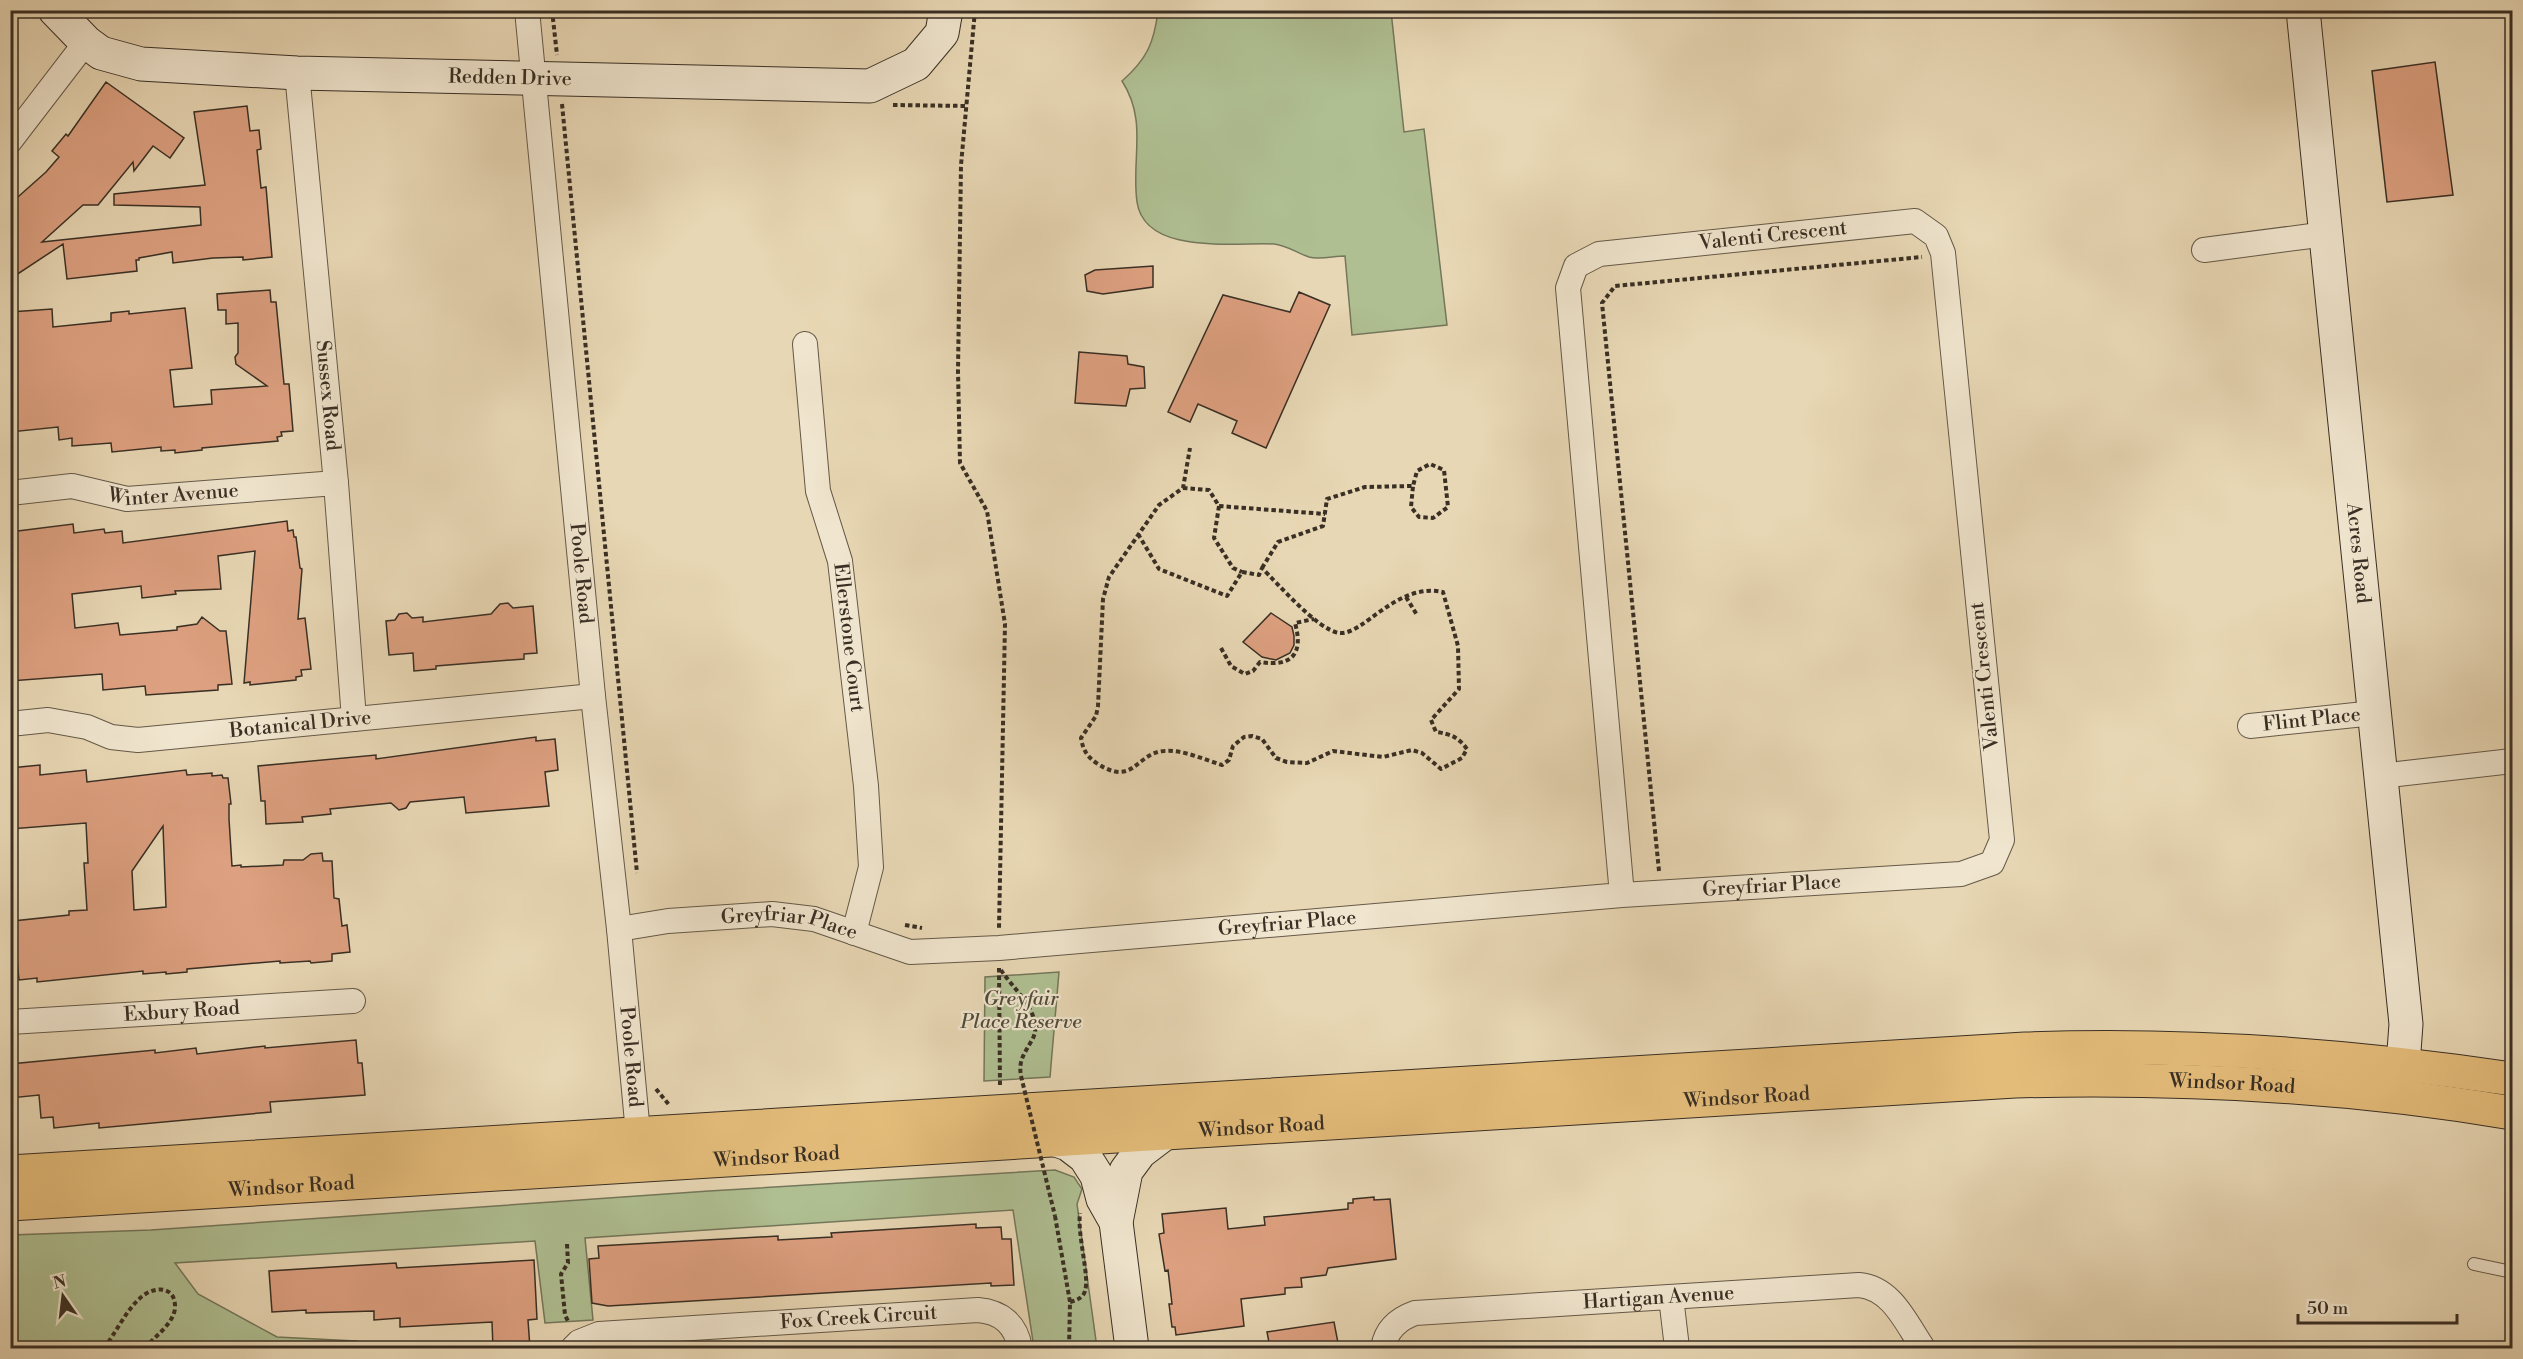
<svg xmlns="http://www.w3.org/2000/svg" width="2523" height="1359" viewBox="0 0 2523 1359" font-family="'Libre Bodoni',serif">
<rect width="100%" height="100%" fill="#e8d7b4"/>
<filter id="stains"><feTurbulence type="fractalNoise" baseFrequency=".00333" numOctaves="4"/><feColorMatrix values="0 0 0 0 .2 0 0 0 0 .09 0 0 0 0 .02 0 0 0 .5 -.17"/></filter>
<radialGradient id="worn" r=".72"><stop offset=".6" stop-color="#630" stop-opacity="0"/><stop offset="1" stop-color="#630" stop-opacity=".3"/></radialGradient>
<path fill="#afbf92" stroke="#74775b" stroke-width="1.5" d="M1158,11H1391L1404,132L1424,129L1447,325L1352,335L1345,256C1334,256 1319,260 1309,257C1297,253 1286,245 1274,244C1236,242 1145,256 1137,202C1131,159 1148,121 1122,81C1147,59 1154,43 1158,11Z
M1059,972L1050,1077L984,1081L985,977Z
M1055,1170L1074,1177L1082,1189L1077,1204L1097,1348H1034L1013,1210L585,1238L593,1320L545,1323L535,1241L175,1263L198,1294L277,1337L356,1341L378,1348H11V1235L151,1230L709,1191Z"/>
<path fill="#dda080" stroke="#392f24" stroke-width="1.5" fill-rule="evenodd" d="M2435,62L2453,195L2387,202L2372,71Z
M106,82L184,138L170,158L153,146L134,171L133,162L98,205H83L42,242L201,225L200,207L114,205V194L205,185L194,112L247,106L250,131L259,130L261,149L257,150L261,188L266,187L272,257L243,260V257L213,258L173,263L172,252L139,258V260H136L137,271L67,279L63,244L10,279V204L46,172L59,157L52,151L66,134L68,136Z
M1153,266V287L1103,294L1087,291L1085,275L1095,270Z
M270,290L271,302H276L284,384H289L293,431L281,432L282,436L277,437L278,441L202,448V450L175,453V450L161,451V447L112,452L111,443L72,446V438L59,440L58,427L10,432V384H16L10,312L52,309L53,327L111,321V313L129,311V314L185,308L192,368L170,370L174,407L212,404L211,390L267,386L236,364L235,357L238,353V323L226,324V310H218L217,294Z
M1299,292L1330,305L1266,448L1232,433L1237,421L1198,404L1190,422L1168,412L1223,295L1290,312Z
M1079,352L1127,356L1128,364L1144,367L1145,388L1130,389L1126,406L1075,403Z
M287,521L288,531L293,530L294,537H296L300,568L302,569L298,619L305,618L311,669L301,670L302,676L296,677V680L250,685V682L244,683L255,551L218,556L221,589L175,591L176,594L142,598L141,586L72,594L75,628L118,623L120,635L177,630V627L197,624L202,617L220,631H226L232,684L218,685V690L146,695L145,686L103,690L102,674L10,681V532L73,524L74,533L104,529L105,533L122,531L123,543Z
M508,603L513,608L533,606L537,653L524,654V659L436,666V669L414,671L413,653L389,655L386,621L395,620L399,614L407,613L412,618L423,617V622L491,614L500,604Z
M1271,613L1292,627L1294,636V645L1290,653L1276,660L1262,657L1243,642Z
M536,737V741L555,739L558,770L545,772L549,806L466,813L464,797L410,802L406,808L399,810L391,803L330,809L331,814L302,817L303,822L266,824L265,801H261L258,766L376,755V759Z
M40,765V775L86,770L87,782L186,770L187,775L212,773V776L222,775L223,778H228L231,804H229V819L232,866L241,865V867L283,865L284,860H303L311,854L322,853L323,861H332L334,898L339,899L342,926L347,925L350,952L332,954V961L311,963L310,961L280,963V961L187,969V972L166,974V972L143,974V971L37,982V978L19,980L13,921L69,915V911L87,910L84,863H88L86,823L10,829V768ZM163,826L166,907L134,910L132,871Z
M356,1040L358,1063H362L365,1095L270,1102L271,1112L99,1128V1123L54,1128L53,1117L41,1118L39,1095L10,1098V1064L155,1050V1053L196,1048L197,1054L265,1046V1048Z
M1374,1197V1200L1390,1199L1396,1259L1328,1268L1326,1275L1301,1278L1302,1287L1285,1288V1294L1241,1299L1244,1326L1176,1335L1175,1327H1172L1169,1304H1172L1168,1270L1165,1271L1159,1234L1164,1233L1162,1214L1226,1208L1228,1229L1265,1225L1264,1217L1348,1209V1203H1353V1199Z
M976,1224V1228L1001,1227L1002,1239H1011L1014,1285L991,1286V1283L608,1306L592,1303L589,1259L599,1258L598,1246L778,1236V1240L832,1237L831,1233Z
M534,1260L537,1319L528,1320L530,1348H493L492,1322L400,1327V1318L374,1320V1311L306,1313V1310L272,1312L269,1271L396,1263L397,1268Z
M1334,1322L1338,1343L1326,1345L1327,1348H1270L1267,1332Z"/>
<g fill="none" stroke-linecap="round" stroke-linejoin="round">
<defs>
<path id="lane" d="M2474,1264L2512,1272
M2511,1348L2512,1342"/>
<g id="street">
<path id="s1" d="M527,10L593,696L619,929L638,1133"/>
<path id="s2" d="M297,73L336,483L354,719"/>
<path d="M10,141L86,42"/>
<path d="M2204,250L2326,234"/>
<path id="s3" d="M805,344L818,491L840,561L866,786L871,867L854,933"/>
<path id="s4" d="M10,493L72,486L127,499L336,483"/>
<path id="s5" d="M10,724L48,720L87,727L111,737L138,740L593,696"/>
<path id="s6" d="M2250,726L2374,713"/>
<path d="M2380,776L2512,761"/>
<path id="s7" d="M619,929L668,921L772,914L814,919L910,952L999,948L1622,895L1961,874L1992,863L2002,840L1943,253L1936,236L1915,221L1599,254L1576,266L1568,288L1622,895"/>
<path id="s8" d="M10,1022L353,1001"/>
<path d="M1671,1297L1677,1348"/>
<path id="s9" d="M573,1348L579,1342L599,1334L978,1310C1002,1312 1016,1325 1020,1348"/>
<path id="s10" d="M1383,1348C1386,1330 1398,1319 1415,1313L1859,1285C1892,1288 1906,1323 1923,1348"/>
</g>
<g id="secondary">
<path id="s11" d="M55,10L86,42L101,53L141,64L297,73L870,86L916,64L942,33L946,10"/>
<path id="s12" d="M2303,10L2406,1024L2401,1092"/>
<path d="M1056,1140L1068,1144L1085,1157L1097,1176L1103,1199L1116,1222"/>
<path d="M1132,1348L1116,1222L1126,1171L1140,1152L1165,1133"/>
</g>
<g id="primary">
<path d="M10,1172L2025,1049C2189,1043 2350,1055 2512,1079"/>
<path id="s13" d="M10,1204L2015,1081C2182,1077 2348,1085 2512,1113"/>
</g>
</defs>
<use href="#lane" stroke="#655948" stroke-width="14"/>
<use href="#street" stroke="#655948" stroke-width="26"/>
<use href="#secondary" stroke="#392f24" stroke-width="35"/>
<use href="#primary" stroke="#392f24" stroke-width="35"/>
<path stroke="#392f24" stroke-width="4" stroke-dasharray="4.5 3" stroke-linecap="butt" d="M552,10L557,55
M975,10L961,165L958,371L960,463L987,511L1005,624L999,928
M562,104L637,873
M893,105L967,106
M1183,488L1209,490L1219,506L1325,514
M1219,506L1214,538L1233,568L1242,572
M1138,534L1159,569L1227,596L1242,572L1259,575L1262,568C1277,583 1318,630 1339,633C1363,636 1396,582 1443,592L1458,646L1459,689L1431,720L1436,732C1451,734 1458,737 1467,749L1462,758L1441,769L1422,753L1412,750L1383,757L1333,751L1307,763L1287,762L1276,758L1262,739L1252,736L1244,737L1233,746L1229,760L1222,765C1205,760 1182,749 1164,751C1136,753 1134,787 1098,764C1087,757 1083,750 1081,738L1096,716L1098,706L1103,599L1109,577L1159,505L1183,488L1190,448
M1262,568L1278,542L1323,526L1327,499L1365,487L1413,486L1417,471L1430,464L1444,470L1448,507L1433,518L1419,517L1411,507L1413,486
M1406,597L1417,615
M1221,648L1231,666L1245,674L1253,671L1260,662C1291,667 1304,655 1295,623L1314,619
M1659,871L1602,303L1615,286L1922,257
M905,925L922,928
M999,968L1000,1087
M1001,970C1013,989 1046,1016 1032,1040C1025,1053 1018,1060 1021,1076
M656,1089L670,1106
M1055,1216L1070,1302L1069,1348
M567,1244L568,1263L561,1274L565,1315L569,1323
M1070,1302C1077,1300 1083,1298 1085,1291C1090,1277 1077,1235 1080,1213
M104,1348C115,1334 126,1311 139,1299C152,1286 176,1284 175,1308C174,1323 154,1338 144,1348"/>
<use href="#lane" stroke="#f0e5ce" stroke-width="12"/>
<use href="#street" stroke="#f0e5ce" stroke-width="24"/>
<use href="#secondary" stroke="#f0e5ce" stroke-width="33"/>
<use href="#primary" stroke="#e4bc7a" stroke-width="33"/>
<path stroke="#392f24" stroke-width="4" stroke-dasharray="4.5 3" stroke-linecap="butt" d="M1021,1076L1055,1216"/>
</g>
<g text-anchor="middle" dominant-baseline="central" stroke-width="4.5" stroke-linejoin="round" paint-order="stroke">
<g font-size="20" fill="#392f24" stroke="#f0e5ce">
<text stroke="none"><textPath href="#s11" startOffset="474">Redden Drive</textPath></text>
<text transform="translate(1773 236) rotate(-6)">Valenti Crescent</text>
<text stroke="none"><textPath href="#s2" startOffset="324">Sussex Road</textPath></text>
<text stroke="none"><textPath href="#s4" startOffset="165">Winter Avenue</textPath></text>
<text stroke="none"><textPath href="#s12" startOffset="546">Acres Road</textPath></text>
<text stroke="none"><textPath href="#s1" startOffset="566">Poole Road</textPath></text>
<text stroke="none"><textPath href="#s3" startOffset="298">Ellerstone Court</textPath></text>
<text transform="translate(1985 676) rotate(-96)">Valenti Crescent</text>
<text stroke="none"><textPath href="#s6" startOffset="62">Flint Place</textPath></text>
<text stroke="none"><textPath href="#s5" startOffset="294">Botanical Drive</textPath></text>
<text stroke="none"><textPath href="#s7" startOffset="1162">Greyfriar Place</textPath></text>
<text stroke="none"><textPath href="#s7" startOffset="676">Greyfriar Place</textPath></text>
<text stroke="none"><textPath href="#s7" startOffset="172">Greyfriar Place</textPath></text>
<text stroke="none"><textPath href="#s8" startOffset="172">Exbury Road</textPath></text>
<text stroke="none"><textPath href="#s1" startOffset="1052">Poole Road</textPath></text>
<text stroke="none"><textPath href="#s13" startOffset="2226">Windsor Road</textPath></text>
<text stroke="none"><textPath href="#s13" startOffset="1740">Windsor Road</textPath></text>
<text stroke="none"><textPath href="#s13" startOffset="1254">Windsor Road</textPath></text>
<text stroke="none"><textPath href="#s13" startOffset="768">Windsor Road</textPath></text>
<text stroke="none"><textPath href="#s13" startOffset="282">Windsor Road</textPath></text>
<text stroke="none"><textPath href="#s10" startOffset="294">Hartigan Avenue</textPath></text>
<text stroke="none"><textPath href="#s9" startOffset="290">Fox Creek Circuit</textPath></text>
</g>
<g font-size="20" font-style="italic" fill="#514c3a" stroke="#f0e5ce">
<text x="1021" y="999">Greyfair<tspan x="1021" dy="23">Place Reserve</tspan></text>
</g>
</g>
<rect width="2523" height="1359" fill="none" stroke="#e8d7b4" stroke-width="36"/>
<rect x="12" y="12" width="2499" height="1335" fill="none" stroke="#392f24" stroke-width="3"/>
<rect x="18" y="18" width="2487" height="1323" fill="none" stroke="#392f24" stroke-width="1.5"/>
<g transform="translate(63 1296) rotate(346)" stroke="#f0e5ce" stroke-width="4.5" paint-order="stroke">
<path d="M0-4.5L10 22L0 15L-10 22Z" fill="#392f24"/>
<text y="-9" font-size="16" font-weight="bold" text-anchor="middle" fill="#392f24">N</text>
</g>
<path d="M2298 1314v9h159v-9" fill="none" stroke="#392f24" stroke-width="3"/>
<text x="2307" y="1314" font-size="18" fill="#392f24" stroke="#f0e5ce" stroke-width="4.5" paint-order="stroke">50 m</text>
<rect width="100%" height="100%" filter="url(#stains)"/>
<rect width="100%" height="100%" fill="url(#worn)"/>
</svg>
